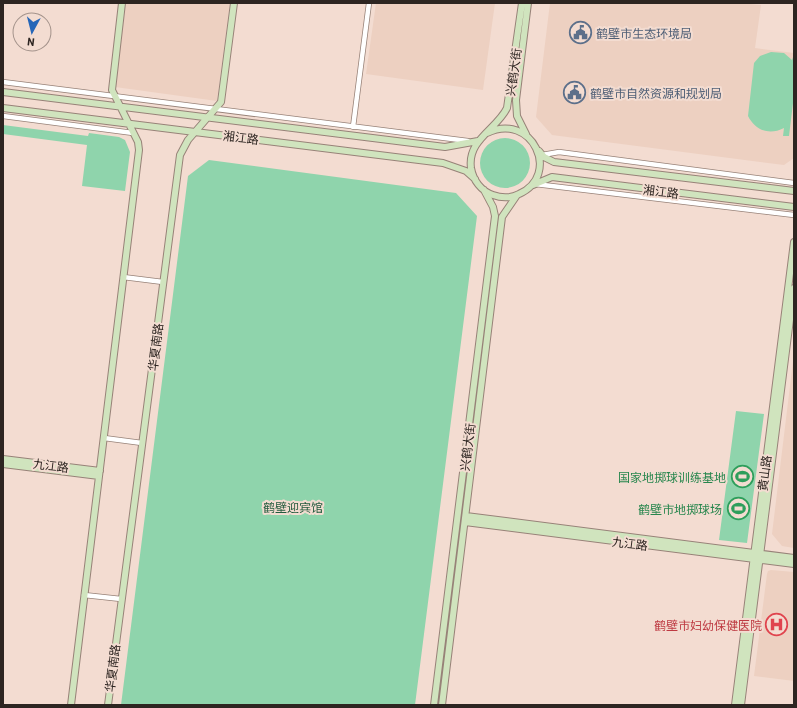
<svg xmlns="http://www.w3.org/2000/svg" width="797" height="708" viewBox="0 0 797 708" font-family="Barlow,'Noto Sans SC',sans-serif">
<rect width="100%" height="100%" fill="#f3dcd1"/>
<path fill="#edd0c1" d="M126,3H230L217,101L115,87Z
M376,3H495L483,90L366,74Z
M550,3H741L761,5L755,48L794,53V158L784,165L552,135L536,117Z
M794,353V548L782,546L772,534Z
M771,570L794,572V681L754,676L767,574L768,571Z"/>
<path fill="#8fd4ac" d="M771,52L784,53L792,60L794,54V95L789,136H783L784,128C769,136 755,130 748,116L754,63L760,56Z
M3,125L88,136L89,133L119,137L125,140L130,152L125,191L82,186L87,145L3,134Z
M480 163a25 25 0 1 1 50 0a25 25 0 1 1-50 0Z
M209,160L456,193L477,216L415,705H121L188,176Z
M736,411L764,414L747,543L719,540Z"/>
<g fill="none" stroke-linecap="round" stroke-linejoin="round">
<defs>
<path id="street" d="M3,82L468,141
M3,116L133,133
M353,127L369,3
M542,155L559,152L794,183
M535,184L794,215
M123,277L163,282
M104,438L142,443
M84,595L121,599"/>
<path id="secondary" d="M3,92L445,147L478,141
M3,108L443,163L466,171L475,179
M487,133C532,111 562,175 519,194C511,198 501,198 493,195C481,191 473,180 471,168C467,140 497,129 507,108L522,3
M526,134L517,116L516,100L528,3
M539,151L544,157L554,162L794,191
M533,185L552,177L794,207
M3,459L100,471
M3,464L99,476
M466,516L794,558
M465,522L794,564
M71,705L139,150L138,142L112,90L122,3
M108,705L180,155L188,140L221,102L234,3
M434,705L495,216L493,207L484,190
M442,705L502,217L517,195
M735,705L794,242
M741,705L794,288"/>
</defs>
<use href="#street" stroke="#978278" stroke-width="6"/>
<use href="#secondary" stroke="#978278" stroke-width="8"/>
<use href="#street" stroke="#fff" stroke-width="4.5"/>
<use href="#secondary" stroke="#d0e4be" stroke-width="6"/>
</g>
<defs>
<symbol id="civic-ring" viewBox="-11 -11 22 22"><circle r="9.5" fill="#f3dcd1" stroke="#5c6f8a" stroke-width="1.5"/><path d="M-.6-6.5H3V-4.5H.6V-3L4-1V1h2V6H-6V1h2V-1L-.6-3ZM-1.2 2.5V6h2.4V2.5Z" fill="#5c6f8a"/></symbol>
<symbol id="stadium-ring" viewBox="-11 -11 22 22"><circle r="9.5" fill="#f3dcd1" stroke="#2e9e5b" stroke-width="1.5"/><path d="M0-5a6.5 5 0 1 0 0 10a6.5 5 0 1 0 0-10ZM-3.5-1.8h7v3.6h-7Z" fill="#2e9e5b"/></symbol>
<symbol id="hospital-ring" viewBox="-11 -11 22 22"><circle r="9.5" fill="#f3dcd1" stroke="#e0444e" stroke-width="1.5"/><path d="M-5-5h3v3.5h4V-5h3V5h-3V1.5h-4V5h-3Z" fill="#e0444e"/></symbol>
</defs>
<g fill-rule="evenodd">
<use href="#civic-ring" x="568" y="20" width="25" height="25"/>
<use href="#civic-ring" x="562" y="80" width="25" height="25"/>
<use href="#stadium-ring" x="730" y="464" width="25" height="25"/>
<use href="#stadium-ring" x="726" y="496" width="25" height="25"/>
<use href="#hospital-ring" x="764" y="612" width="25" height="25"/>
</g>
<g text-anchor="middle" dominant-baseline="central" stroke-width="4" stroke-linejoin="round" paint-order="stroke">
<g font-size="12" fill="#4e5e75" stroke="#f3dcd1" text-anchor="start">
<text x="596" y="33">鹤壁市生态环境局</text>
<text x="590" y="93">鹤壁市自然资源和规划局</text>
</g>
<g font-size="12" fill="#2d2521" stroke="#f3dcd1">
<text transform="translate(513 72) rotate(-82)">兴鹤大街</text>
<text transform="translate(241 137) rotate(7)">湘江路</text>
<text transform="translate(661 191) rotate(7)">湘江路</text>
<text transform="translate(155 347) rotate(-83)">华夏南路</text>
<text transform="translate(467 447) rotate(-83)">兴鹤大街</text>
<text transform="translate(51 465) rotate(7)">九江路</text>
<text transform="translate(764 473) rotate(-83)">黄山路</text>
<text transform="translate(630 543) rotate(7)">九江路</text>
<text transform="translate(112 668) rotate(-83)">华夏南路</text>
</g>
<g font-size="12" fill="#27864d" stroke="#f3dcd1" text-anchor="end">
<text x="726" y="477">国家地掷球训练基地</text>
<text x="722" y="509">鹤壁市地掷球场</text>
</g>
<g font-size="12" fill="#235b3e" stroke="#f3dcd1">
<text x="293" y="507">鹤壁迎宾馆</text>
</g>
<g font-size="12" fill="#be3a42" stroke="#f3dcd1" text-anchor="end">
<text x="762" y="625">鹤壁市妇幼保健医院</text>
</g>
</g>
<rect width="797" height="708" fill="none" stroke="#2d2521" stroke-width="8"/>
<g transform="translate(32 32) rotate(187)"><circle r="19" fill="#f3dcd1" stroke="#a4938b"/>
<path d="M0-3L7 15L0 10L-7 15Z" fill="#2666b8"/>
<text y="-6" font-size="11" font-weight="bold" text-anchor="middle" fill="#2d2521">N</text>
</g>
</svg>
